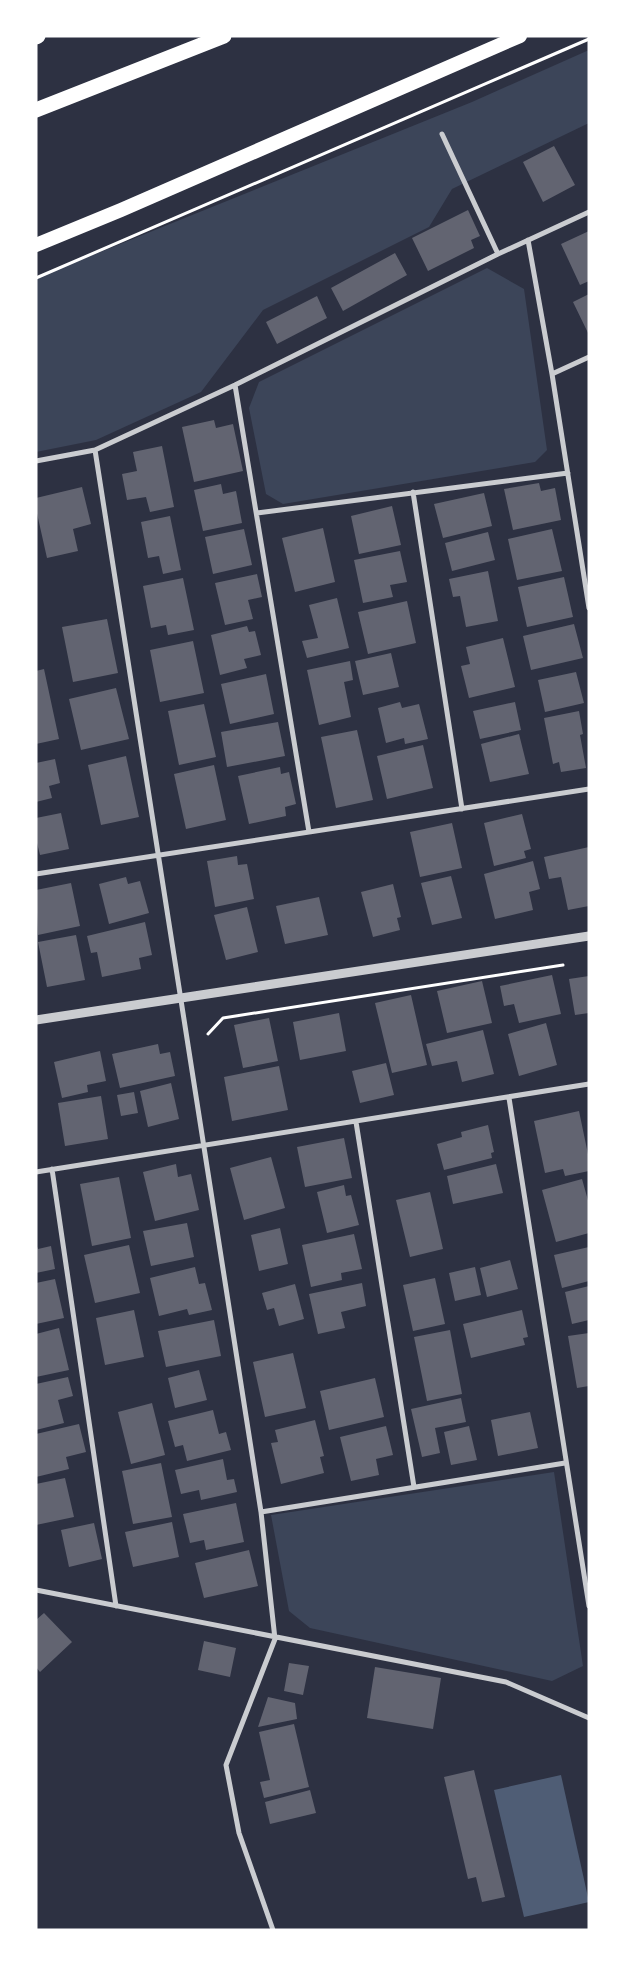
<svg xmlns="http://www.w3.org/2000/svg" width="625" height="1966" viewBox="0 0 625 1966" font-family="'Sofia Sans Condensed',sans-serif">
<rect width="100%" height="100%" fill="#2d3142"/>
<path fill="#3c4559" d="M589,50V123L452,189L429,227L263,310L201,392L96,440L36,452V278L472,102Z
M487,268L524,289L547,450L535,462L283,504L266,494L249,408L259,382Z
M554,1472L583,1666L552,1681L310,1628L289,1611L271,1515Z"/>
<path fill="#4f5d75" d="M561,1775L589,1902L524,1917L494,1790Z"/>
<path fill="#626471" d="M554,146L575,185L543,202L523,162Z
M468,210L480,236L471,240L474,248L428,271L412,238Z
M589,231V281L580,285L561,244Z
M395,253L407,275L343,311L331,288Z
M589,294V335L573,302Z
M317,296L327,318L277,344L266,322Z
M214,420L216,428L233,424L243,471L194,482L182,427Z
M162,446L174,507L150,512L146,497L127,500L122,474L137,471L133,452Z
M539,483L541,491L555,488L561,520L513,530L504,489Z
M221,484L223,494L236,491L242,523L203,531L194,490Z
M82,487L91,524L73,529L78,551L47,558L36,509V498Z
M484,493L492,526L443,538L434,504Z
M392,506L401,545L359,554L351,516Z
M170,516L181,570L163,574L159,556L148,558L141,522Z
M323,528L335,582L295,592L282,538Z
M244,529L252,565L213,574L205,537Z
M552,529L562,571L517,580L508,539Z
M488,532L495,560L452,571L445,543Z
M400,551L407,582L390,585L393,597L363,603L354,560Z
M488,571L498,621L466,627L460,596L453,597L449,579Z
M257,574L262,597L248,600L253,619L225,625L215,583Z
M564,577L573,617L527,627L518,587Z
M183,578L194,630L168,635L166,625L151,628L143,586Z
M337,598L349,648L307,658L302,641L318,638L309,605Z
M407,601L416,643L368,654L358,612Z
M107,619L118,673L73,682L62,627Z
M574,624L583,658L531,670L523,636Z
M247,626L249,632L255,631L261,655L244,659L247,668L220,675L211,635Z
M503,638L515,687L469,698L461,666L470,664L466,647Z
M193,641L204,693L160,702L150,650Z
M391,653L399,687L363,695L355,661Z
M350,661L353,680L344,682L351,717L319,725L307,670Z
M44,669L59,739L36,744V671Z
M576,672L584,703L545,712L538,680Z
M266,674L274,714L230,724L221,684Z
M116,688L129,739L81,750L69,699Z
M400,702L402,708L419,704L428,739L405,744L404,738L386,743L378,708Z
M515,702L521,730L480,739L473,711Z
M204,704L216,757L179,765L168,711Z
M579,711L583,734L580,735L586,768L561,772L559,762L553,764L544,718Z
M278,722L285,756L227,767L221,732Z
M357,730L373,800L336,808L321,737Z
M519,734L529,774L490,782L481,744Z
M423,745L433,788L387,799L377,756Z
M126,756L139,817L101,825L88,765Z
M55,759L60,783L49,786L52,798L36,802V763Z
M214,765L226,820L186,829L174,774Z
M280,767L281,774L289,772L296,804L285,807L286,816L249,824L238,776Z
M61,813L69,849L40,855L36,839V818Z
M522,814L531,849L524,851L526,858L494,866L484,823Z
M452,823L462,868L420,877L410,832Z
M589,847V906L568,910L561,877L549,879L544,857Z
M237,856L238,865L247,864L254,899L215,907L207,861Z
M533,861L540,889L529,892L533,910L495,919L484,874Z
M451,876L462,918L432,925L421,883Z
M126,877L128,884L140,881L149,913L109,924L99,884Z
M71,883L80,926L38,935L36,890Z
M393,884L401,917L397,918L400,930L373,937L361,892Z
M319,897L328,935L285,944L276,906Z
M247,907L258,952L226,960L214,915Z
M145,922L152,955L139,958L141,969L102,977L97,952L91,953L87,936Z
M76,935L85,980L47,987L38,942Z
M552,975L561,1014L519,1023L514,1004L504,1006L500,986Z
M589,976V1013L575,1015L569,979Z
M482,981L492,1023L447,1033L437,991Z
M411,995L427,1065L392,1073L375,1003Z
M339,1013L346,1051L300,1060L293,1022Z
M269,1018L278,1061L243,1068L234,1025Z
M546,1023L557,1065L519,1076L508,1034Z
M483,1030L494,1074L462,1082L457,1061L432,1066L426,1044Z
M158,1044L160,1054L170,1052L175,1076L120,1088L112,1054Z
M100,1051L106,1081L87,1085L88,1092L62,1098L54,1062Z
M386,1063L394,1095L360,1103L352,1071Z
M279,1066L288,1110L232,1121L224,1077Z
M171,1083L179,1119L148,1127L140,1091Z
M134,1092L138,1113L121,1116L117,1095Z
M101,1096L108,1139L65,1146L58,1103Z
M579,1111L589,1159V1171L565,1176L563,1169L545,1173L534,1121Z
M488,1125L494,1152L491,1153L492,1158L444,1170L437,1144L462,1137L461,1132Z
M344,1138L352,1178L305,1187L297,1147Z
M271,1157L285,1208L244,1220L230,1168Z
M176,1164L178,1177L191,1174L199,1210L155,1221L143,1172Z
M496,1164L503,1193L453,1204L447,1176Z
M119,1177L131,1238L92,1246L80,1184Z
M582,1179L589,1204V1233L556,1242L542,1190Z
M344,1185L346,1196L351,1195L359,1225L327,1233L317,1192Z
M430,1192L443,1249L410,1257L396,1200Z
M187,1223L194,1257L151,1266L143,1231Z
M280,1228L288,1264L259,1271L251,1235Z
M354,1234L362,1269L341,1273L342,1280L311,1287L302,1245Z
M36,1244L38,1249L51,1246L55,1269L36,1273Z
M129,1245L140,1293L95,1303L84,1255Z
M589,1247V1281L562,1288L554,1255Z
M510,1260L518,1289L487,1297L480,1268Z
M195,1267L199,1284L205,1283L212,1310L189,1315L187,1309L159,1316L150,1278Z
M475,1267L481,1295L455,1301L449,1273Z
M435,1278L445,1324L413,1331L403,1285Z
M55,1279L64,1318L36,1324V1283Z
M362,1283L366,1306L341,1312L345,1328L318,1334L309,1294Z
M295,1284L304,1319L279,1326L274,1308L267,1310L262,1293Z
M589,1286V1320L572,1324L565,1292Z
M134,1310L144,1357L105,1365L96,1318Z
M522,1310L528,1337L523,1338L525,1345L471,1358L463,1324Z
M214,1320L221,1356L166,1367L158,1331Z
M59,1328L69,1370L36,1377V1334Z
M450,1330L462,1394L427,1401L414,1337Z
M589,1333V1386L577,1388L568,1336Z
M293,1353L306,1408L265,1417L253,1362Z
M199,1370L207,1400L175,1408L168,1378Z
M68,1377L73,1396L58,1400L64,1423L36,1430V1384Z
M375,1378L384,1417L329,1430L320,1391Z
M461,1398L466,1422L435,1428L440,1453L422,1457L411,1409Z
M152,1403L165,1455L131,1464L118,1412Z
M213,1410L219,1434L226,1432L231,1450L187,1461L183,1445L175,1447L168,1421Z
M530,1412L538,1448L498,1456L491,1420Z
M315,1420L324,1456L320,1457L324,1473L281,1484L271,1443L278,1442L275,1430Z
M79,1424L86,1452L66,1457L69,1469L36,1477V1434Z
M386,1426L393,1455L376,1459L379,1475L351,1481L340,1437Z
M469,1426L477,1460L451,1465L444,1432Z
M223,1459L227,1480L234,1479L237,1492L201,1500L199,1490L181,1494L175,1470Z
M161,1463L172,1517L133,1524L122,1471Z
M65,1478L74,1517L36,1525V1484Z
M236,1503L244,1542L206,1550L204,1540L190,1543L183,1514Z
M172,1522L179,1557L133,1567L125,1532Z
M94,1523L102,1559L69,1567L61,1530Z
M249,1550L258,1586L204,1598L195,1563Z
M44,1613L72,1642L40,1672L36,1667V1620Z
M204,1641L236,1648L230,1677L198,1670Z
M289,1663L309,1666L303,1695L284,1691Z
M375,1667L441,1678L433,1729L367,1718Z
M268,1697L295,1703L297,1719L258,1727Z
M294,1724L309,1787L264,1798L260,1782L270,1780L259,1732Z
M474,1770L505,1897L482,1902L476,1877L468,1879L444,1777Z
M310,1790L316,1813L270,1824L265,1802Z"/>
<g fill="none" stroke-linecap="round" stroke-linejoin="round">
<path stroke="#fff" stroke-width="3" d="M36,278L589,39
M208,1034L223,1018L563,965"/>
<path stroke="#caccd0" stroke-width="5" d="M442,134L498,254
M528,240L552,374L589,608
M552,374L589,357
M235,385L309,832
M95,450L261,1512L275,1639L226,1765L239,1833L273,1930
M36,461L95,450L235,385L498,254L589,212
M413,492L462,809
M257,513L568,473
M36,874L589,789
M509,1098L589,1606
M356,1122L414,1487
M52,1169L116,1606
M36,1172L589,1084
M261,1512L565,1463
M36,1590L506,1682L589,1718"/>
<path stroke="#caccd0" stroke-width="9" d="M36,1020L589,936"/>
<path stroke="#fff" stroke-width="14" d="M36,245L121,210L520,36"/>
<path stroke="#fff" stroke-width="15" d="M36,37L38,36
M36,110L224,36"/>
</g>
<rect width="625" height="1966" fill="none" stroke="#ffffff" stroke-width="75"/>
</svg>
